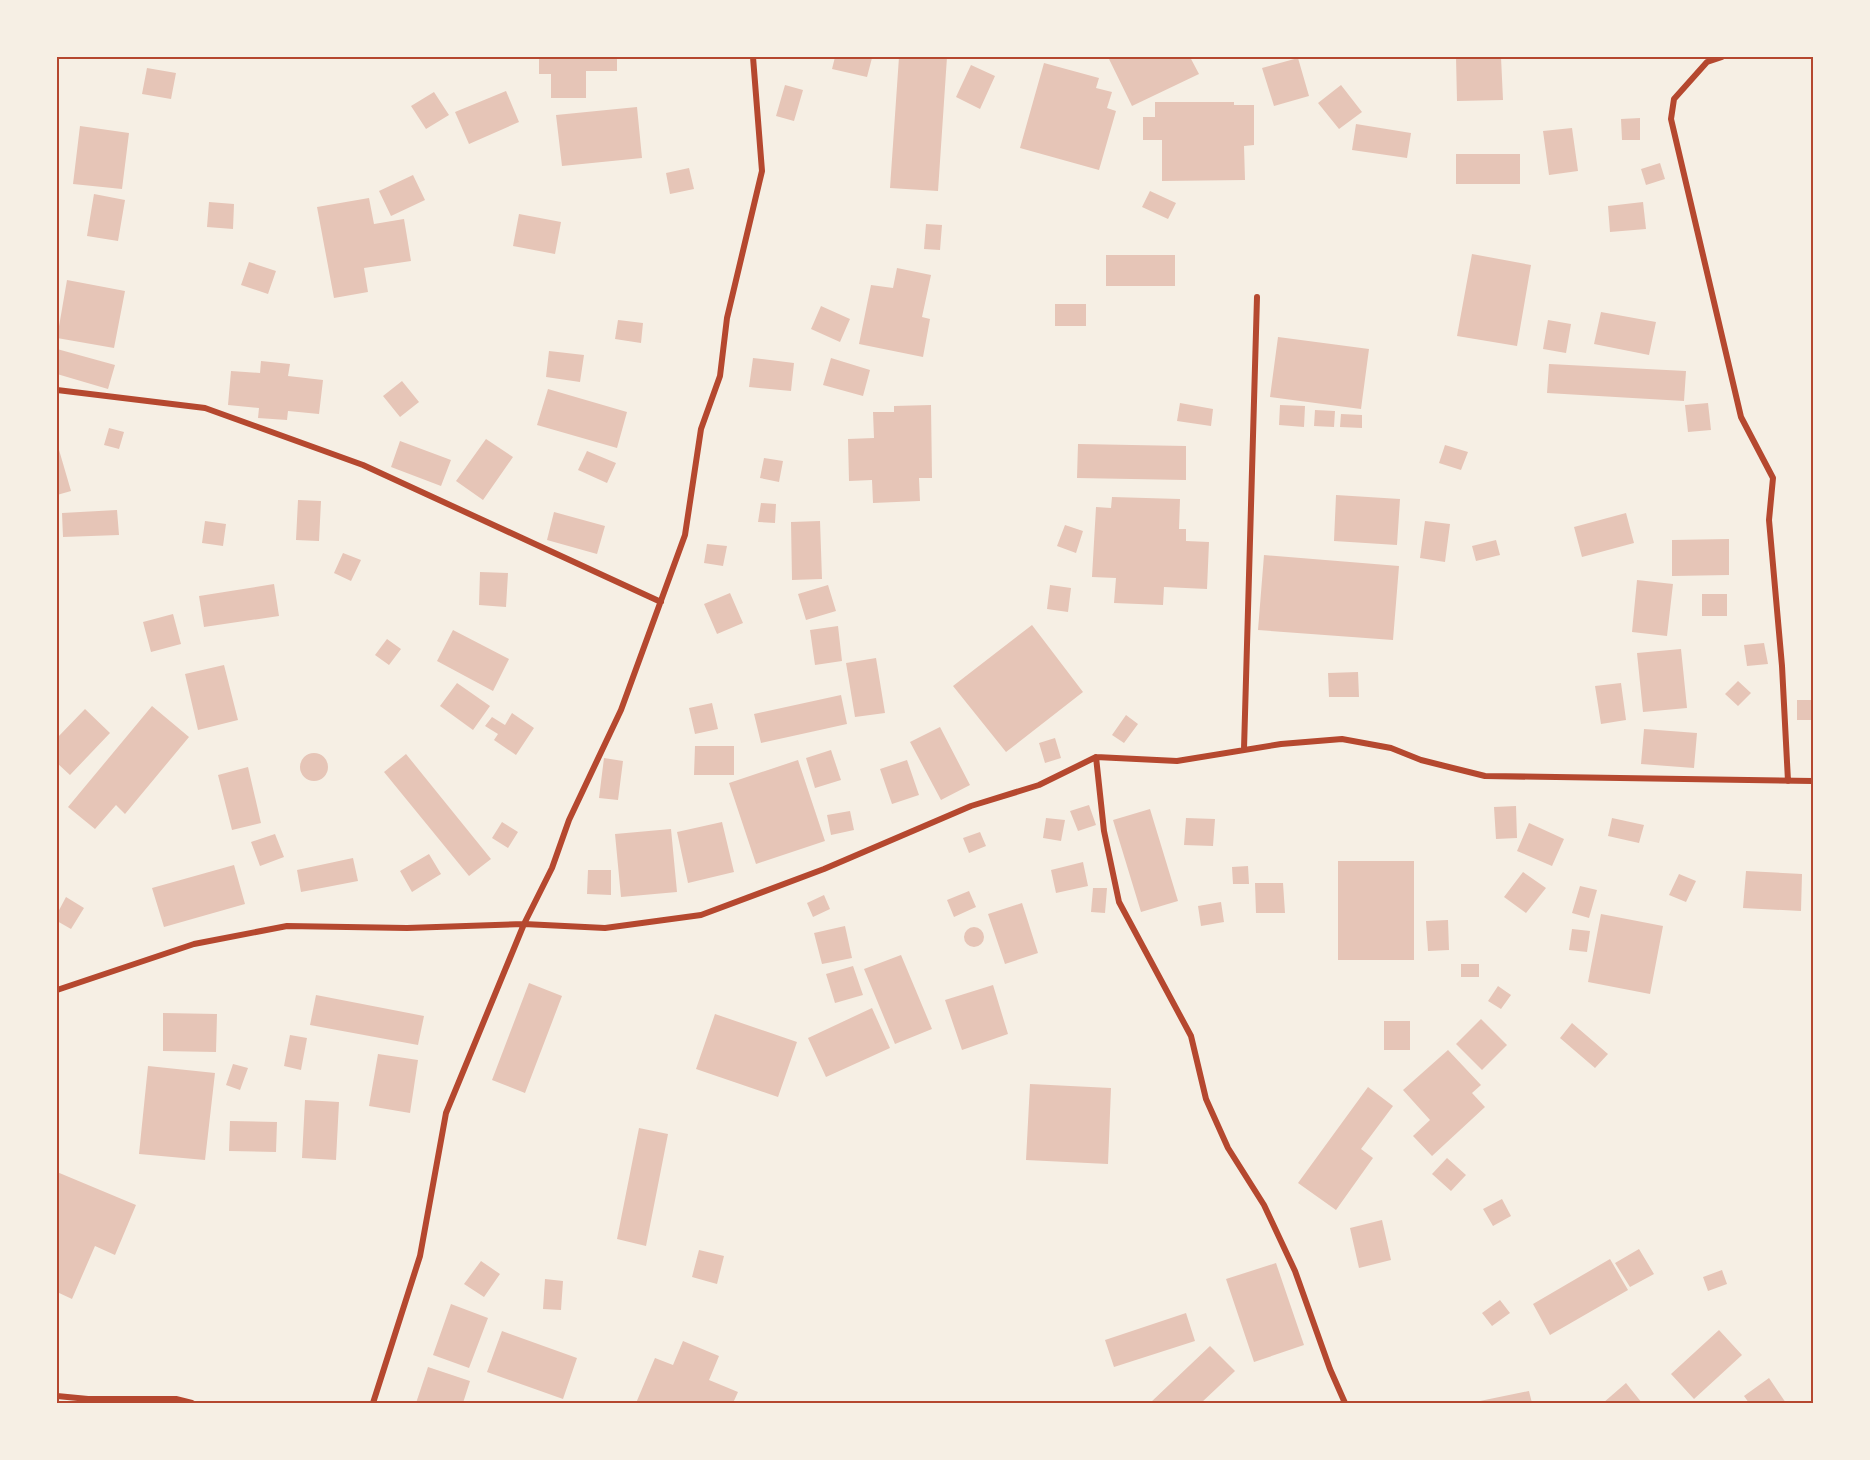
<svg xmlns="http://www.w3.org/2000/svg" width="1870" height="1460" viewBox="0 0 1870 1460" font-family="Arial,sans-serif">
<rect width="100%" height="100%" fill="#f6efe4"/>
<path fill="#e6c5b7" d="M539,57H617V71H586V98H551V74H539Z
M835,57L872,58L867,77L832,69Z
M899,57H947L938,191L890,188Z
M1108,57H1190L1199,74L1132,106Z
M1456,57H1501L1503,100L1457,101Z
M1298,58L1309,96L1274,106L1262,68Z
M1044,63L1099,78L1096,88L1112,92L1107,108L1116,111L1099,170L1020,148Z
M971,65L995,76L980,109L956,97Z
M147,68L176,73L171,99L142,94Z
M785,85L803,90L794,121L776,116Z
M1341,85L1362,112L1339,129L1318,103Z
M506,91L519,122L469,144L455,112Z
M434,92L449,115L426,129L411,106Z
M1155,102H1234V105H1254V145L1244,146L1245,180L1162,181V140H1143V117H1155Z
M637,107L642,158L562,166L556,115Z
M1640,118V140H1622L1621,119Z
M1356,124L1411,133L1407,158L1352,150Z
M80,126L129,133L122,189L73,184Z
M1572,128L1578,171L1549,175L1543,131Z
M1456,154H1520V184H1456Z
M1660,163L1665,179L1646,185L1641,169Z
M689,168L694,189L670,194L666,173Z
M413,175L425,200L391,216L379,191Z
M1150,191L1176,203L1168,219L1142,207Z
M94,194L125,200L118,241L87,236Z
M369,198L374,224L404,219L411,261L364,268L368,292L334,298L317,207Z
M209,202L234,204L233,229L207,227Z
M1643,202L1646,229L1610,232L1608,206Z
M519,214L561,222L555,254L513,246Z
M926,224L942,225L940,250L924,249Z
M1472,254L1531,265L1517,346L1457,336Z
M1106,255H1175V286H1106Z
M249,262L276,271L268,294L241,285Z
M897,268L931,275L922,317L930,319L923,357L859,344L871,285L893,288Z
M67,280L125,291L114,348L57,338Z
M1055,304H1086V326H1055Z
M821,306L850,319L840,342L811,329Z
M1601,312L1656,322L1649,355L1594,344Z
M618,320L643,323L641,343L615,339Z
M1548,320L1571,324L1566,353L1543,349Z
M1278,337L1369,349L1361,409L1270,397Z
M57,349L115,365L108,389L57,374Z
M549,351L584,355L580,382L546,377Z
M753,358L794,363L791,391L749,387Z
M831,358L870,370L863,396L823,385Z
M261,361L290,364L288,376L323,380L319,414L288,411L287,420L258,418L259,408L228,405L231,371L260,373Z
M1549,364L1686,371L1684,401L1547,393Z
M402,381L419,402L400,417L383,396Z
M548,389L627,412L617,448L537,425Z
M1180,403L1213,409L1211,426L1177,421Z
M1708,403L1711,430L1688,432L1685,405Z
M931,405L932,478H919L920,501L873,503L872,480L849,481L848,439L874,438L873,412H894V406Z
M1280,405L1305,406L1304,427L1279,425Z
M1315,410L1335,411L1334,427L1314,426Z
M1341,414L1362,415V428L1340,427Z
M109,428L124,432L119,449L104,445Z
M486,439L513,457L483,500L456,481Z
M400,441L451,460L441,486L391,467Z
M57,443L71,491L57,495Z
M1078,444L1186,446V480L1077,478Z
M1445,445L1468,452L1461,470L1439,463Z
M587,451L616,463L607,483L578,470Z
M764,458L783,461L779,482L760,478Z
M1336,495L1400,499L1397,545L1334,541Z
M1112,497L1180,499L1179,529H1186V541L1209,542L1207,589L1164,587L1163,605L1114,603L1116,578L1092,577L1096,507L1111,508Z
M298,500L321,501L319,541L296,540Z
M761,503L776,504L775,523L758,522Z
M117,510L119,535L63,537L62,513Z
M554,512L605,526L597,554L547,540Z
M1626,513L1634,543L1582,557L1574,527Z
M205,521L226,524L223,546L202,543Z
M820,521L822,579L792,580L791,522Z
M1425,521L1450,524L1445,562L1420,558Z
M1065,525L1083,531L1076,553L1057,546Z
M1729,539V575L1672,576V540Z
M1496,540L1500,555L1476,561L1472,546Z
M707,544L727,546L723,566L704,563Z
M343,553L361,560L351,581L334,573Z
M1264,555L1399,566L1393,640L1258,630Z
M480,572L508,573L506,607L479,605Z
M1637,580L1673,584L1667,636L1632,632Z
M274,584L279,616L204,627L199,596Z
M828,585L836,611L806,620L798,594Z
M1050,585L1071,588L1068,612L1047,609Z
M730,593L743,623L717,634L704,604Z
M1702,594H1727V616H1702Z
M173,614L181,644L151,652L143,622Z
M1032,625L1083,692L1006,752L953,686Z
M838,626L842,661L815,665L810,630Z
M453,630L509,659L493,691L437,661Z
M387,639L401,649L389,665L375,655Z
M1764,643L1768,664L1747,666L1744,645Z
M1681,649L1687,708L1643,712L1637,653Z
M876,658L885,713L855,717L846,663Z
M224,665L238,720L198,730L185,674Z
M1358,672L1359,697H1329L1328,673Z
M1738,681L1751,693L1738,706L1725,694Z
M457,683L490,706L473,730L440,706Z
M1621,683L1626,720L1601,724L1595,686Z
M841,695L847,724L761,743L754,714Z
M1797,700H1813V720H1797Z
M712,703L718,729L695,734L689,708Z
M152,706L189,737L125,814L116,805L95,829L68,807Z
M85,709L110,733L70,775L57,763V738Z
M512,713L534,728L516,755L494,740L498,734L485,726L492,717L505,725Z
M1126,715L1138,724L1124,743L1112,735Z
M940,727L970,785L941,800L910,742Z
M1644,729L1697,733L1694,768L1641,764Z
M1055,738L1061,758L1045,763L1039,743Z
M695,746H734V775H694Z
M831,750L841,780L815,788L806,758Z
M300 767a14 14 0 1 1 28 0a14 14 0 1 1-28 0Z
M406,754L491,859L469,876L384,772Z
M604,758L623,761L618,800L599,798Z
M798,760L825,841L756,864L729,783Z
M907,760L919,795L892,804L880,769Z
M248,767L261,823L232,830L218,775Z
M1089,805L1096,825L1078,831L1070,811Z
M1516,806L1517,838L1496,839L1494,807Z
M1150,809L1178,901L1141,912L1113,820Z
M850,811L854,830L831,835L827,815Z
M1046,818L1065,820L1061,841L1043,838Z
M1186,818L1215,819L1213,846L1184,845Z
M1612,818L1644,825L1639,843L1608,836Z
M502,822L518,832L508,848L492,838Z
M722,822L734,872L688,883L677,832Z
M1529,823L1564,839L1552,866L1517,851Z
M671,829L677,892L621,897L615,834Z
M980,832L986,846L969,853L963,838Z
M275,834L284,857L260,866L251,842Z
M429,854L441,874L412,892L400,871Z
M353,858L358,881L301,892L297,870Z
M1338,861H1414V960H1338Z
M1083,862L1088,886L1056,893L1051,870Z
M234,865L245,904L164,927L152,888Z
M1248,866L1249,884H1233L1232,867Z
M588,870H611V895L587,894Z
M1746,871L1802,874L1801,911L1743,908Z
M1523,872L1546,888L1526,913L1504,897Z
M1679,874L1696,881L1686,902L1669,895Z
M1255,883H1283L1285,913H1256Z
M1580,886L1597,890L1589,918L1572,913Z
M1093,888H1107L1105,913L1091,912Z
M969,891L976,907L954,917L947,900Z
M824,895L830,909L813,917L807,903Z
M66,897L84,908L71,929L57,921V914Z
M1221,902L1224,922L1201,926L1198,906Z
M1022,903L1038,953L1005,964L988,914Z
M1601,914L1663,926L1650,994L1588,982Z
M1448,920L1449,950L1428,951L1426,921Z
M845,926L852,958L822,964L814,933Z
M964 937a10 10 0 1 1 20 0a10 10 0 1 1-20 0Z
M1572,929L1590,931L1587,952L1569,950Z
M901,955L932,1029L895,1044L864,969Z
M1461,964H1479V977H1461Z
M853,966L863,995L835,1003L826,974Z
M529,983L562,996L525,1093L492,1080Z
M993,985L1008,1034L962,1050L945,1000Z
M1498,986L1511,995L1501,1009L1488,1001Z
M316,995L424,1016L418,1045L310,1025Z
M872,1008L890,1048L826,1077L808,1038Z
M163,1013L217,1014L216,1052L163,1051Z
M715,1014L797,1042L778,1097L696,1069Z
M1481,1019L1507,1045L1482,1070L1456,1044Z
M1384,1021H1410V1050H1384Z
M1572,1023L1608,1054L1595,1068L1560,1038Z
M290,1035L307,1038L301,1070L284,1066Z
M1448,1050L1481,1085L1472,1093L1485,1107L1432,1156L1413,1136L1430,1120L1403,1090Z
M378,1054L418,1060L410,1113L369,1106Z
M233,1064L248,1068L240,1090L226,1085Z
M148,1066L215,1073L205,1160L139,1154Z
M1030,1084L1111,1088L1108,1164L1026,1160Z
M1368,1087L1393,1106L1361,1149L1373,1158L1336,1210L1298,1183Z
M305,1100L339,1102L336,1160L302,1158Z
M230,1121L277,1122L276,1152L229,1151Z
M639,1128L668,1134L646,1246L617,1239Z
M1447,1158L1466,1175L1451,1191L1432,1174Z
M57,1172L136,1205L115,1255L95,1246L72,1299L57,1292Z
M1502,1199L1511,1216L1493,1226L1483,1209Z
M1382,1220L1391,1260L1359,1268L1350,1228Z
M1639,1249L1654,1274L1630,1287L1615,1263Z
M699,1250L724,1256L717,1284L692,1277Z
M1610,1259L1628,1290L1550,1335L1533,1304Z
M481,1261L500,1274L484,1297L464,1284Z
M1276,1263L1304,1345L1254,1362L1226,1279Z
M1722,1270L1727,1284L1708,1291L1703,1277Z
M545,1279L563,1281L561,1310L543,1309Z
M1500,1300L1510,1313L1492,1326L1482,1313Z
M451,1304L488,1318L469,1368L433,1355Z
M1186,1313L1195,1341L1114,1367L1105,1340Z
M1719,1330L1742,1355L1694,1399L1671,1374Z
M502,1331L577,1358L563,1399L487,1372Z
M683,1341L719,1356L709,1380L738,1392L733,1403H636L655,1358L673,1365Z
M1210,1346L1235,1371L1201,1403H1150Z
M428,1367L470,1381L463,1403H416Z
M1769,1378L1786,1403H1749L1744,1396Z
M1626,1383L1642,1403H1603Z
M1529,1391L1532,1403H1475V1402Z"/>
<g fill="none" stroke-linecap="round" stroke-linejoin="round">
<path stroke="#b5482f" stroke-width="6" d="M1722,57L1707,62L1674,99L1671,119L1741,417L1773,478L1769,520L1782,666L1788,781
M57,390L205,408L363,465L661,602
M1244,749L1257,297
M1096,757L1104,831L1119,902L1191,1036L1206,1099L1228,1148L1264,1205L1295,1271L1330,1369L1345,1403
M57,990L194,944L287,926L407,928L524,924L605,928L701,915L824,869L971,806L1039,785L1096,757L1177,761L1281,744L1342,739L1391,748L1421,760L1485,776L1813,781
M57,1396L88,1399H176L192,1403
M373,1403L420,1256L446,1113L524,924L552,868L569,820L621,710L685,535L701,429L720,376L727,318L762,171L753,57"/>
</g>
<rect width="1870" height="1460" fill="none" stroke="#f6efe4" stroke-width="117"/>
<rect x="58" y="58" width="1754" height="1344" fill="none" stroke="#b5482f" stroke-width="2"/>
</svg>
